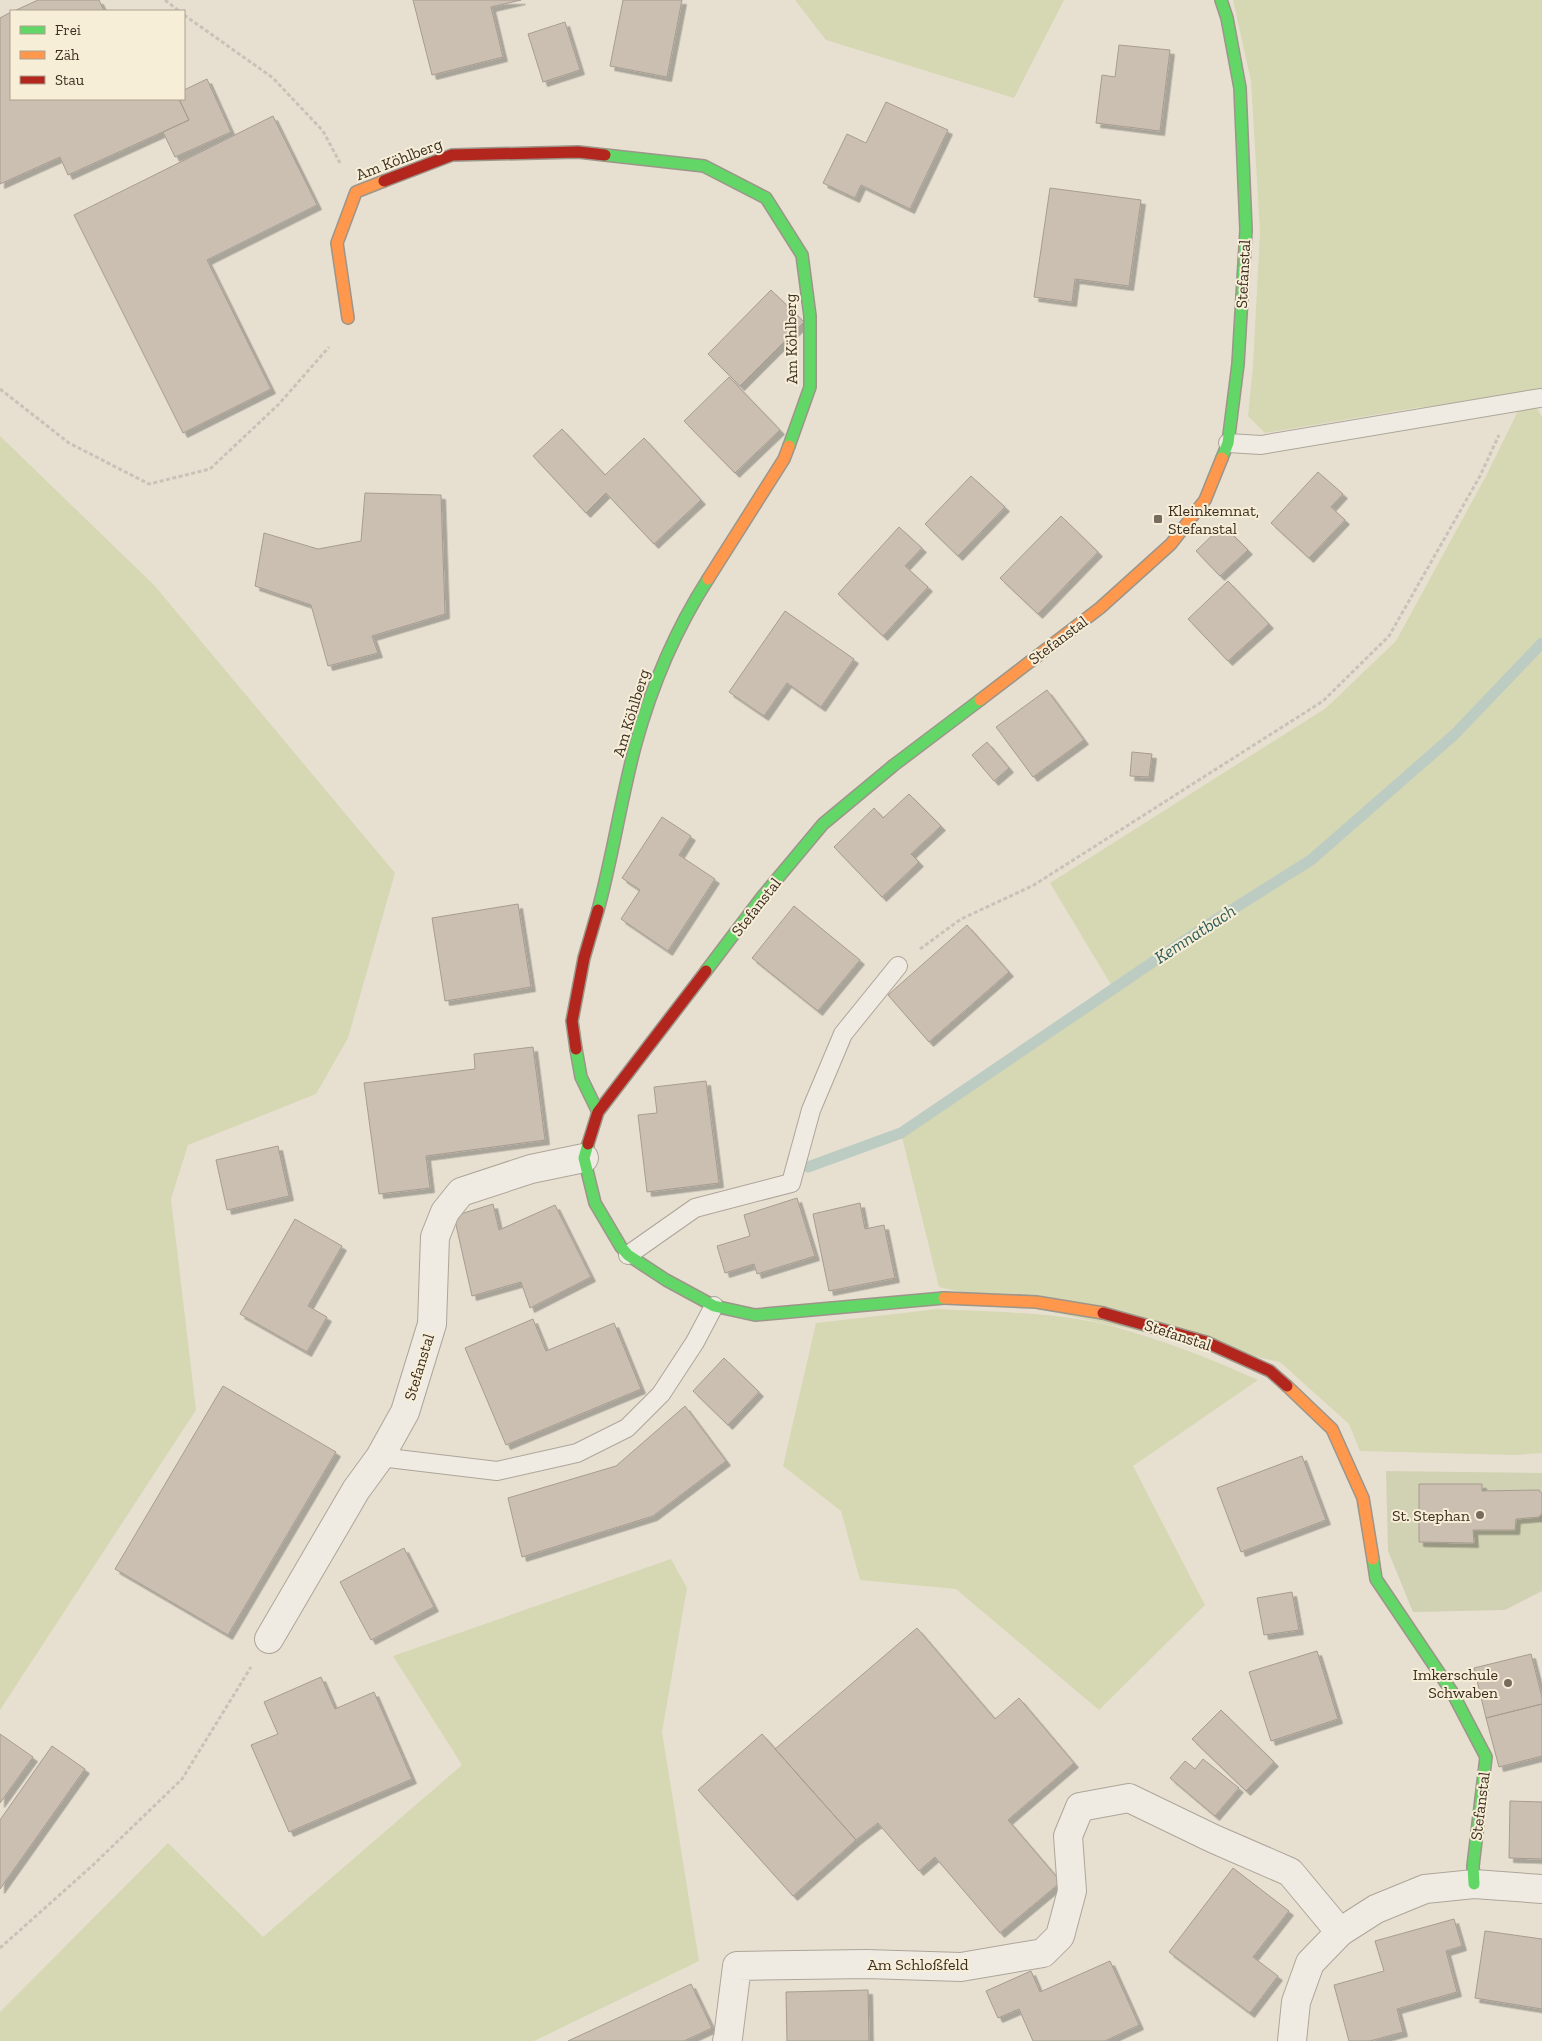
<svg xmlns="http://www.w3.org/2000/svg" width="1542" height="2041" viewBox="0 0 1542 2041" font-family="'Zilla Slab',serif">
<defs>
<filter id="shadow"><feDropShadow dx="4.5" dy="4.5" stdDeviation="0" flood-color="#0004"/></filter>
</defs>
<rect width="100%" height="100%" fill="#e7e0d1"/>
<path fill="#d6d7b3" d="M795,0H1064L1014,98L826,40Z
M1233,0H1542V388L1513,398L1415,408L1265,433L1248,416L1253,366L1260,232L1251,81Z
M1535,405L1542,417V1453L1514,1455L1360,1451L1349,1424L1280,1362L939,1287L901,1133L1113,988L1050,883L1326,708L1396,641L1486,476L1519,409Z
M0,436L154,585L395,873L348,1038L316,1094L188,1145L171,1199L196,1410L0,1710Z
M938,1309C994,1312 1053,1312 1108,1325C1160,1339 1209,1358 1258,1380L1133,1466L1205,1605L1099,1710L956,1589L860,1580L841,1511L783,1466L816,1323Z
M671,1559L687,1588L662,1732L699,1961L534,2041H0V2012L168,1843L263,1937L462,1765L393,1656Z"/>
<path fill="#d1d1b3" d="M1386,1471L1542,1473V1591L1505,1610L1413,1612L1388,1551Z"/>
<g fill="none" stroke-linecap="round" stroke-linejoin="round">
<path stroke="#bcccc2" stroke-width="11" d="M808,1167L901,1133L1203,928L1311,860L1454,735L1542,643"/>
</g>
<path fill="#cbbfb2" stroke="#a89c90" filter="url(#shadow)" d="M38,0H99L104,11H14Z
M413,0H521L491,7L503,57L432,75Z
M623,0H682L667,77L610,66Z
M11,12V99H179L189,120L68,175L60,157L0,184V18Z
M565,22L580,70L543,82L528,34Z
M1119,45L1170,50L1160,131L1096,123L1102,75L1115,77Z
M207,79L231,132L175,157L163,132L189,120L179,99H184V90Z
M886,102L948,130L910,209L861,185L855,198L823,183L847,134L866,143Z
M273,116L317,205L207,260L271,389L183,433L74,215Z
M1050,188L1141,200L1129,286L1075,279L1072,302L1034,297Z
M771,290L804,322L740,386L708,354Z
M729,377L780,430L735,473L684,421Z
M562,429L605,475L644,438L701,500L654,544L606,493L586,513L533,456Z
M1318,472L1343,494L1331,507L1345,520L1309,558L1271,523Z
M971,476L1005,507L958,556L925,524Z
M365,493L441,495L445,614L372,636L378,653L328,666L311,605L255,586L264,533L318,549L361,541Z
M1061,516L1098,552L1038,614L1000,578Z
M1223,525L1248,550L1220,576L1196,551Z
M899,527L922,548L905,566L928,587L883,636L838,594Z
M1228,581L1269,624L1228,661L1188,619Z
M785,611L854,659L821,707L787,683L764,716L729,692Z
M1047,690L1084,740L1033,777L996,727Z
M987,742L1009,768L994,781L972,755Z
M1132,752L1152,754L1149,777L1130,776Z
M909,794L941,826L911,854L919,862L882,897L834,847L874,808L883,818Z
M662,817L691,836L679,855L715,879L668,951L621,919L640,890L622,878Z
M518,904L531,987L445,1001L432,918Z
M794,906L860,960L818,1011L752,958Z
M967,925L1009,972L929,1042L888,995Z
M533,1047L545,1140L426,1156L430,1188L379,1194L364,1083L475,1069L474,1054Z
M706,1081L719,1183L647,1192L638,1115L657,1113L654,1087Z
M278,1146L289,1196L227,1210L216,1160Z
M797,1198L815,1256L757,1274L754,1264L725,1273L717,1246L750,1236L744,1215Z
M860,1203L865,1229L884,1225L895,1278L829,1291L813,1214Z
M493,1204L499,1230L555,1205L591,1277L530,1308L521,1282L472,1296L454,1216Z
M295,1219L342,1246L308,1306L327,1317L307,1352L240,1314Z
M533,1319L546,1351L614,1323L641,1389L506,1445L465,1348Z
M724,1358L759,1392L728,1425L693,1391Z
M223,1386L336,1452L228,1635L115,1569Z
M685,1406L726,1461L653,1516L522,1557L508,1498L616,1466Z
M1302,1456L1326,1520L1241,1552L1217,1488Z
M1419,1484H1482V1491L1539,1490L1542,1494V1513L1539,1517L1516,1519L1515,1530H1473L1474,1543L1419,1542Z
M404,1548L434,1607L371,1640L340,1582Z
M1292,1592L1299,1630L1264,1635L1257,1598Z
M917,1628L995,1719L1019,1698L1074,1763L1008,1820L1061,1882L1000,1933L935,1857L919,1871L878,1823L856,1840L775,1749Z
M1317,1651L1338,1719L1271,1741L1249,1672Z
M1531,1654L1542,1697V1704L1486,1718L1474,1668Z
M321,1677L335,1709L374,1692L412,1779L289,1832L251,1745L278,1734L264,1702Z
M1542,1704V1756L1499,1767L1486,1718Z
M1221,1710L1274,1762L1246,1791L1192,1739Z
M0,1734L33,1757L0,1803Z
M762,1734L856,1840L793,1896L698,1790Z
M52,1746L85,1769L0,1889V1820Z
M1203,1759L1239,1788L1215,1816L1170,1778L1185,1761L1195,1769Z
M1510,1801L1542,1802V1859L1509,1858Z
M1233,1868L1289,1911L1253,1957L1278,1976L1250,2013L1169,1952Z
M1454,1919L1462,1946L1446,1951L1457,1992L1397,2009L1403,2032L1370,2041H1349L1334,1985L1384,1971L1375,1941Z
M1485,1931L1542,1939V2009L1475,1998Z
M1110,1961L1139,2025L1105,2041H1033L1019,2009L998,2018L986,1991L1031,1971L1040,1992Z
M691,1984L712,2028L684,2041H568Z
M868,1990L869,2041H787L786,1992Z"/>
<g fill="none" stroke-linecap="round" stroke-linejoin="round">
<defs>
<path id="lane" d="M1228,443L1261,445L1540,398
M628,1255L695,1208L791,1183L811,1110L843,1034L898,966
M380,1457L497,1471L577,1453L627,1428L661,1394L695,1342L714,1306"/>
<path id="street" d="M269,1639L356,1490L380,1457L405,1412L432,1324L435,1237L445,1212L461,1192L531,1169L584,1158
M727,2041L728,2038L737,1966L866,1964L961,1967L1043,1953L1060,1936L1072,1891L1068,1836L1080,1807L1129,1798L1214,1839L1290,1872L1340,1932
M1292,2041L1296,2002L1310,1963L1340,1932L1376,1909L1425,1889L1474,1884L1542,1889"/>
<path id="fast" d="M1221,0L1227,18L1240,88L1246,230L1238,364L1228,443L1222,458
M605,155L704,166L766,198L802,255L810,316V387L789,446
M598,910C613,855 621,798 636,743C652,685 676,629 708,579
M706,971L762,897L823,824L894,765L980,700
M576,1049L581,1077L598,1112
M588,1144L584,1158L595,1203L621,1247L628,1255L666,1280L714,1306L755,1315L944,1298
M1373,1559L1376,1579L1452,1692L1486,1757L1473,1866L1474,1884"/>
<path id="slow" d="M348,318L337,243L356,192L384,181
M708,579L784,459L789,446
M980,700L1100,608L1171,544L1205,500L1222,458
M944,1298L1036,1302L1103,1313
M1287,1386L1332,1429L1363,1498L1373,1559"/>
<path id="jam" d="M384,181L452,155L578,152L605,155
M576,1049L572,1021L584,958L598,910
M588,1144L598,1112L706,971
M1103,1313L1206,1342L1270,1371L1287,1386"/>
</defs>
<use href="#lane" stroke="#ada599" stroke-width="20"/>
<use href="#street" stroke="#ada599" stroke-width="30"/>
<use href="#fast" stroke="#9c958a" stroke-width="14"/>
<use href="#slow" stroke="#9c958a" stroke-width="14"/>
<use href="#jam" stroke="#9c958a" stroke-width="14"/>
<path stroke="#c8c2b9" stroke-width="3" stroke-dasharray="4 2.5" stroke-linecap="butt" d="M165,0L179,11
M184,15L273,78L323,131L340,163
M0,389L69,443L149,484L210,469L279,404L329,347
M920,949L961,919L1034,885L1323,701L1389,636L1480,476L1499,435
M0,1948L92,1866L182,1779L251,1667"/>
<use href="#lane" stroke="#efebe3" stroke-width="18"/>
<use href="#street" stroke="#efebe3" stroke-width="28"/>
<use href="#fast" stroke="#63d668" stroke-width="11"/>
<use href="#slow" stroke="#ff974d" stroke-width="11"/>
<use href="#jam" stroke="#b3261e" stroke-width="11"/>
</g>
<g fill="#786c5e" stroke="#f7eed8" stroke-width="2">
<rect x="1153" y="514" width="10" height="10" rx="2.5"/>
<circle cx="1480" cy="1515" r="5"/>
<circle cx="1508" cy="1683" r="5"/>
</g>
<g text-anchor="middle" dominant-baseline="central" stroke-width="4" stroke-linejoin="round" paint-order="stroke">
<g font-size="16" fill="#3d2e20" stroke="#f7eed8">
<text transform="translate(399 159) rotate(-21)">Am Köhlberg</text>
<text transform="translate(1243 274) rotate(-87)">Stefanstal</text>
<text transform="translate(791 339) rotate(-91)">Am Köhlberg</text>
<text transform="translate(1058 640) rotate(-37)">Stefanstal</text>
<text transform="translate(631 713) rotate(-73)">Am Köhlberg</text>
<text transform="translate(756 907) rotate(-52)">Stefanstal</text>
<text transform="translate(1178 1335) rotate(18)">Stefanstal</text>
<text transform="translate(419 1367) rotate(-73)">Stefanstal</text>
<text transform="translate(1480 1806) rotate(-83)">Stefanstal</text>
<text x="918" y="1964">Am Schloßfeld</text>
</g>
<g font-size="16" fill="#3d2e20" stroke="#f7eed8" text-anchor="end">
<text x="1168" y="510" text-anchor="start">Kleinkemnat,<tspan x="1168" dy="18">Stefanstal</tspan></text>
<text x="1470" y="1515">St. Stephan</text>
<text x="1498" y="1674">Imkerschule<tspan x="1498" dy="18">Schwaben</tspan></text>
</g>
<g font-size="18" font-style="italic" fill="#2f5d5a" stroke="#f7eed8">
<text transform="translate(1195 934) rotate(-33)">Kemnatbach</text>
</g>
</g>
<rect x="10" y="10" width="175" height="90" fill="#f7eed8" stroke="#ada18e"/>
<rect x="20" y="26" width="25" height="8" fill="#63d668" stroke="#ada18e"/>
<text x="55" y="35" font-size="15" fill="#3d2e20">Frei</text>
<rect x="20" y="51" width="25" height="8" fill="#ff974d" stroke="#ada18e"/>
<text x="55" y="60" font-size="15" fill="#3d2e20">Zäh</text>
<rect x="20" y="76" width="25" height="8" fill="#b3261e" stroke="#ada18e"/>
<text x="55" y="85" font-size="15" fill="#3d2e20">Stau</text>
</svg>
